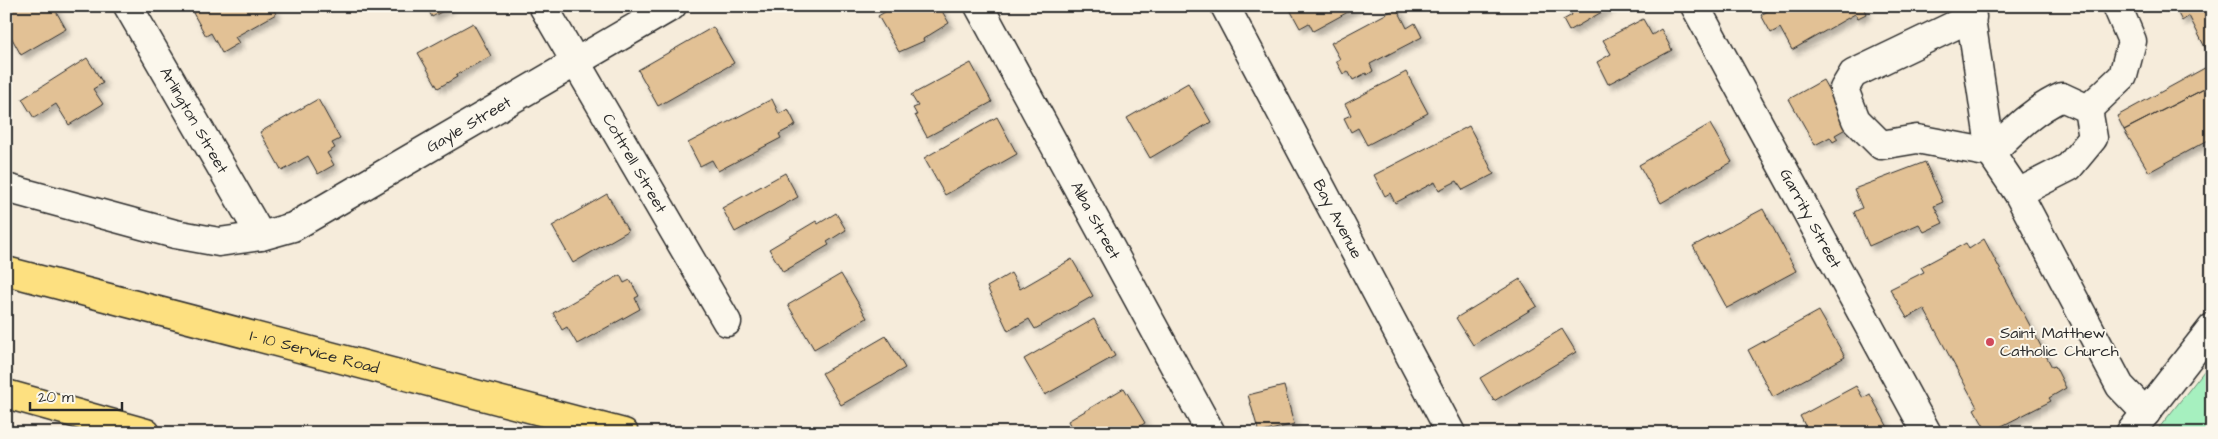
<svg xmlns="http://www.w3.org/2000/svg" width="2218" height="439" viewBox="0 0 2218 439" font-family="'Architects Daughter',sans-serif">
<defs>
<filter id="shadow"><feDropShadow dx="4.5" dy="4.5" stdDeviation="2.5" flood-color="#0004"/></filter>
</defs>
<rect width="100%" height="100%" fill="#f6ecdb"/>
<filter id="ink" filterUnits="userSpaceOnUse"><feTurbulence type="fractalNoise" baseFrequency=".02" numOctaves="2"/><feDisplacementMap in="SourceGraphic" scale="10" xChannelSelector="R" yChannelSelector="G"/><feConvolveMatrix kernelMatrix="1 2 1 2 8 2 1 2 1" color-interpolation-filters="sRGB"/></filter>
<g filter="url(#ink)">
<path fill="#a6f0bf" stroke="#688e75" d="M2212,361V433H2155Z"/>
<path fill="#e2c195" stroke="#2b2b2b" filter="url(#shadow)" d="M16,6H53L66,29L21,55L9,33L6,34V12Z
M206,6H272L276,14L235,37L239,43L222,53L211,33L206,36L193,13Z
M426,6H452L432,17Z
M895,6H939L949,23L923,39L924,41L899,52L878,16Z
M1288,6H1359L1313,31L1309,23L1300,28Z
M1567,6H1612L1569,31L1563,20L1572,15Z
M1767,6H1869L1864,9L1866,14L1858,18L1855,14L1792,50L1780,28L1771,33L1761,15L1769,10Z
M2174,6H2212L2209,8L2212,12V61L2189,16L2182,21Z
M1397,8L1407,28L1415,23L1422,37L1370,64L1373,71L1367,75L1366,73L1353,80L1348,71L1343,74L1336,61L1340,59L1331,43Z
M1643,19L1652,35L1661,29L1672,50L1608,84L1597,62L1611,54L1603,40Z
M473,23L491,56L456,75L457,77L438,88L418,53Z
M713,27L734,63L658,106L638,70Z
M87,58L103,83L93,89L103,104L69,125L56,104L34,118L22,99Z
M971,63L992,102L927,137L915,115H917L913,108L918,106L911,95Z
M2212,64V85L2124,130L2117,116Z
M1406,72L1428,113L1367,145L1358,128L1351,132L1344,118L1351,115L1345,104Z
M1823,80L1849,127L1835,135L1838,139L1833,142L1830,137L1815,145L1789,99Z
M1188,83L1211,122L1150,158L1127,118Z
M2212,85V138L2149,172L2124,130Z
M318,99L340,139L332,143L335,148L327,153L334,165L318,174L308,156L282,171L260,132Z
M772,99L779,114L788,109L796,125L779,134L781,138L718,171L712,160L700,166L688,143Z
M997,117L1017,154L945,195L924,158Z
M1710,124L1732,162L1661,203L1639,165Z
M1469,126L1494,174L1463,190L1457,181L1439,190L1435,182L1395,203L1390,193L1385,196L1374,175Z
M1925,162L1943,202L1934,206L1943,223L1924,232L1919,224L1869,246L1854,212L1862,208L1854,189Z
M785,173L798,197L735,232L722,208Z
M607,194L628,231L573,263L552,226Z
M1763,209L1796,271L1727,308L1693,246Z
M836,213L846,230L827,242L829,245L783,272L769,249L816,221L818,224Z
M1984,239L2052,367L2055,366L2066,388L2049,398L2051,401L1988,433L1974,409L1977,407L1924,309L1907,318L1890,289L1924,272L1921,267L1966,243L1969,249Z
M1072,259L1093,296L1035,329L1029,319L1008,331L987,287L1011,273L1020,289Z
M841,274L867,318L814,349L788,305Z
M620,275L624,283L630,280L639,296L635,298L640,309L577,344L567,327L562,330L553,313Z
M1520,279L1537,306L1473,345L1456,318Z
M1819,311L1845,357L1773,397L1748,350Z
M1094,319L1115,356L1045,395L1024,359Z
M1562,329L1576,352L1494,401L1480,378Z
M886,336L905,368L841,405L822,373Z
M1284,386L1294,424L1259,433L1248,395Z
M1856,386L1863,398L1870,394L1891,433H1809L1800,416Z
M1124,388L1145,423L1129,433H1074L1068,421Z"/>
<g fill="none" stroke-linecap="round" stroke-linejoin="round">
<defs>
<g id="minor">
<path id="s1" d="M128,6L261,236"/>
<path id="s2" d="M543,6L727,322"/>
<path id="s3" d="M979,6L1211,433"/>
<path id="s4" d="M1225,6L1451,433"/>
<path id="s5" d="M1695,6L1927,433"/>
<path d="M1969,6L1991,153L2018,193L2120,386L2146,413"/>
<path d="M1972,17L1853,74L1844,89L1856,120L1881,145L1917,139L1991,153C2013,131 2033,110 2062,97L2088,109L2093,138L2069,167L2018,193"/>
<path d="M2088,109L2123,76L2132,41L2117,6"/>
<path id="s6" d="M6,188L175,234L219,242L261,236L293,227L672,6"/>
<path d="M2130,433L2212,328"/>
</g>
<g id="major">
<path id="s7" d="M6,271L624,433"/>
</g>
<path id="highway" d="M6,394L146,433"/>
</defs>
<use href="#minor" stroke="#2b2b2b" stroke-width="31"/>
<use href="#major" stroke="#2b2b2b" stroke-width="31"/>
<use href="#highway" stroke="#2b2b2b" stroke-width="31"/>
<use href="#minor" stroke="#fbf7ec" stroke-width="28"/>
<use href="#major" stroke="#fde080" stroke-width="28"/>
<use href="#highway" stroke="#fde080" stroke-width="28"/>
</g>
</g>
<circle fill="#d1495b" stroke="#fbf7ec" stroke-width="2" cx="1990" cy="342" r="5"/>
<g text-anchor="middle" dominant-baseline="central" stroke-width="4" stroke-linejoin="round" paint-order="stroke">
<g font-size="16" fill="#2b2b2b" stroke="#fbf7ec">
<text stroke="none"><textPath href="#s1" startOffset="132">Arlington Street</textPath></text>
<text stroke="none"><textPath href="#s6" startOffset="499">Gayle Street</textPath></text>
<text stroke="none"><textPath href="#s2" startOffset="182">Cottrell Street</textPath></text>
<text stroke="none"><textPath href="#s5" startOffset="242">Garrity Street</textPath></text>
<text stroke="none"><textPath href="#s3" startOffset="244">Alba Street</textPath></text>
<text stroke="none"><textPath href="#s4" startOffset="241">Bay Avenue</textPath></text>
<text stroke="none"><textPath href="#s7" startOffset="319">I- 10 Service Road</textPath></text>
</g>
<g font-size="16" fill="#2b2b2b" stroke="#fbf7ec" text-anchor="start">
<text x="2000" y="333">Saint Matthew<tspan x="2000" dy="18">Catholic Church</tspan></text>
</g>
</g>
<rect width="2218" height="439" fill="none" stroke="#fbf7ec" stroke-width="25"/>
<rect x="12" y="12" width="2193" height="414" fill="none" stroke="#2b2b2b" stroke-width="2" filter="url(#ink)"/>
<path d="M30 402v8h92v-8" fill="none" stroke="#2b2b2b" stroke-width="2.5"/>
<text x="38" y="402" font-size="15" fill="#2b2b2b" stroke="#fbf7ec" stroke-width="4" paint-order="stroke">20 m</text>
</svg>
